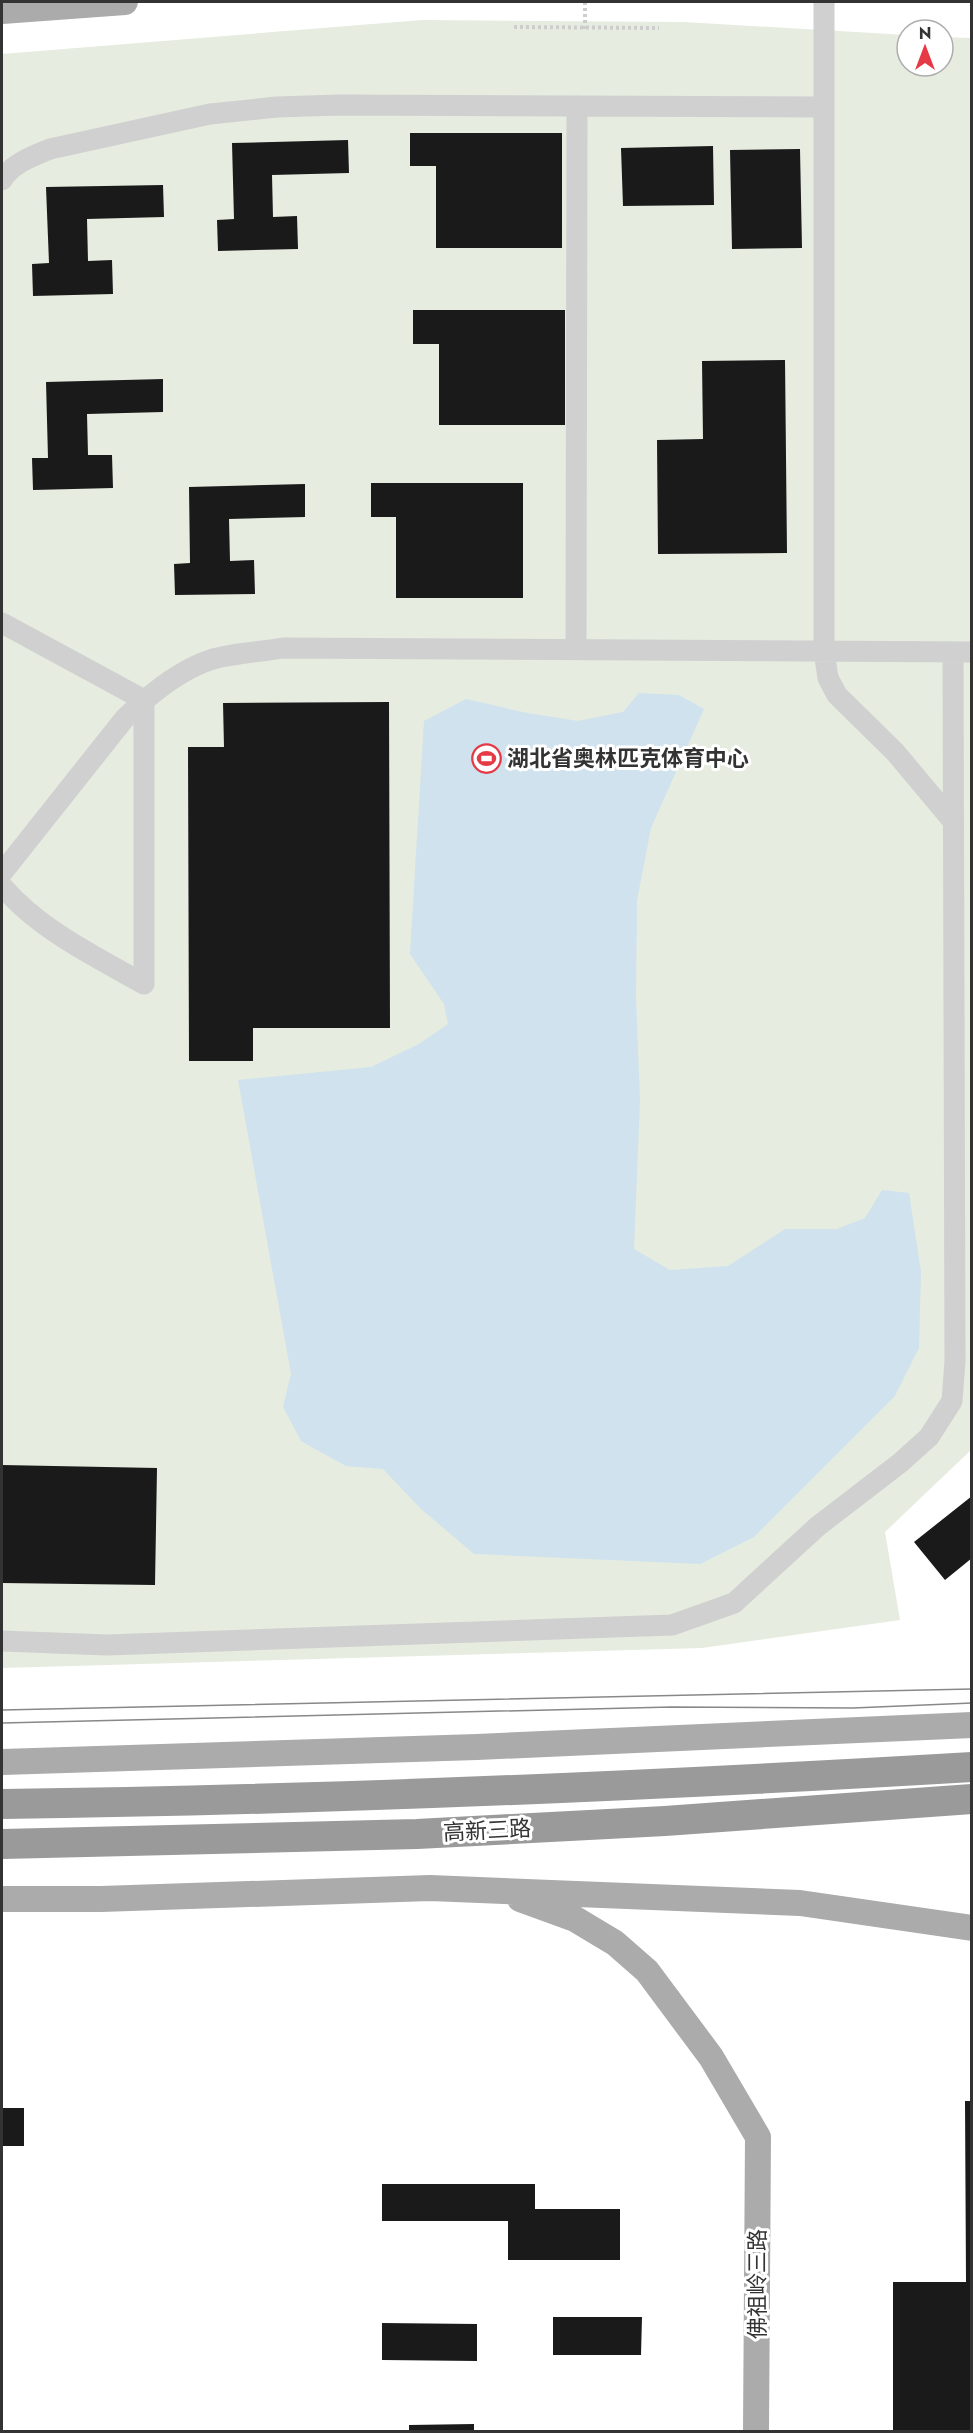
<svg xmlns="http://www.w3.org/2000/svg" width="973" height="2433" viewBox="0 0 973 2433" font-family="Jost,'Noto Sans SC',sans-serif">
<rect width="100%" height="100%" fill="#fff"/>
<path fill="#e6ecdf" d="M422,20L684,22L907,35V66H943V37L971,38L972,1449L885,1532L900,1620L702,1648L2,1668V54Z"/>
<path fill="#cfe2ee" d="M639,693L679,695L704,709L651,828L637,900L636,996L640,1101L634,1249L670,1270L728,1266L785,1229H837L865,1218L882,1190L909,1193L921,1272L919,1348L895,1396L754,1537L700,1564L474,1554L421,1509L383,1469L346,1466L301,1441L283,1407L291,1374L238,1080L371,1067L419,1044L448,1024L444,1004L410,954L424,721L466,699L527,713L578,721L623,712Z"/>
<path fill="#1a1a1a" d="M410,133H562V248H436V166H410Z
M348,140L349,173L272,175L273,217L297,216L298,249L218,251L217,220L234,219L232,143Z
M713,146L714,205L623,206L621,148Z
M800,149L802,248L732,249L730,150Z
M163,185L164,217L87,219L88,261L112,260L113,294L33,296L32,264L49,263L46,187Z
M413,310H565V425H439V344H413Z
M785,360L787,553L658,554L657,440L703,439L702,361Z
M163,379V412L87,414L88,455H112L113,488L33,490L32,458H48L46,382Z
M371,483H523V598H396V517H371Z
M305,484V517L229,519L230,561L254,560L255,594L175,595L174,564L190,563L189,487Z
M389,702L390,1028H253V1061H189L188,747H224L223,703Z
M2,1465L157,1468L155,1585L2,1583Z
M972,1496V1558L945,1580L914,1542Z
M965,2101H972V2432H893V2282H966Z
M2,2108H24V2146H2Z
M382,2184H535V2209H620V2260H508V2221H382Z
M553,2317H642L641,2355H553Z
M382,2323L477,2324V2361L382,2360Z
M474,2424V2432H409V2425Z"/>
<g fill="none" stroke-linecap="round" stroke-linejoin="round">
<path stroke="#cdcdcd" stroke-width="4" stroke-dasharray="3 3" stroke-linecap="butt" d="M585,2V29
M514,27L659,28"/>
<path stroke="#d0d0d0" stroke-width="21" d="M824,2V651L828,678L837,695L895,752L952,820
M2,180C11,164 33,156 50,149L210,114L277,107L338,105L823,107
M2,623L144,700V984
M576,649L577,106
M2,873L125,718C149,695 180,669 213,659C235,653 260,652 283,648L972,652
M2,886C40,930 94,956 144,984
M2,1641L107,1645L672,1625L734,1603L818,1526L900,1463L929,1437L952,1401L955,1361L953,652"/>
<path stroke="#ababab" stroke-width="26" d="M2,11L125,2
M2,1762L477,1747L972,1725
M2,1899H101L430,1888L800,1903L972,1928
M520,1899L575,1919L615,1943L647,1971L711,2057L758,2137L756,2432"/>
<path stroke="#9a9a9a" stroke-width="30" d="M2,1804C325,1800 648,1786 972,1767
M2,1844L417,1834L665,1821L972,1799"/>
<path stroke="#888" stroke-width="1.5" d="M2,1710L972,1689
M2,1723L671,1707L853,1708L972,1703"/>
</g>
<defs>
<symbol id="stadium-ring" viewBox="-11 -11 22 22"><circle r="9.5" fill="#fff" stroke="#e63946" stroke-width="1.5"/><path d="M0-5a6.5 5 0 1 0 0 10a6.5 5 0 1 0 0-10ZM-3.5-1.8h7v3.6h-7Z" fill="#e63946"/></symbol>
</defs>
<g fill-rule="evenodd">
<use href="#stadium-ring" x="470" y="742" width="33" height="33"/>
</g>
<g text-anchor="middle" dominant-baseline="central" stroke-width="6" stroke-linejoin="round" paint-order="stroke">
<g font-size="22" font-weight="bold" fill="#333" stroke="#fff" text-anchor="start">
<text x="507" y="758">湖北省奥林匹克体育中心</text>
</g>
<g font-size="22" fill="#333" stroke="#fff">
<text transform="translate(487 1830) rotate(-3)">高新三路</text>
<text transform="translate(757 2284) rotate(-90)">佛祖岭三路</text>
</g>
</g>
<rect width="973" height="2433" fill="none" stroke="#333333" stroke-width="6"/>
<g transform="translate(925 48)"><circle r="28" fill="#ffffff" stroke="#adadad" stroke-width="1.5"/>
<path d="M0-4.5L10 22L0 15L-10 22Z" fill="#e63946"/>
<text y="-9" font-size="16" font-weight="bold" text-anchor="middle" fill="#333333">N</text>
</g>
</svg>
